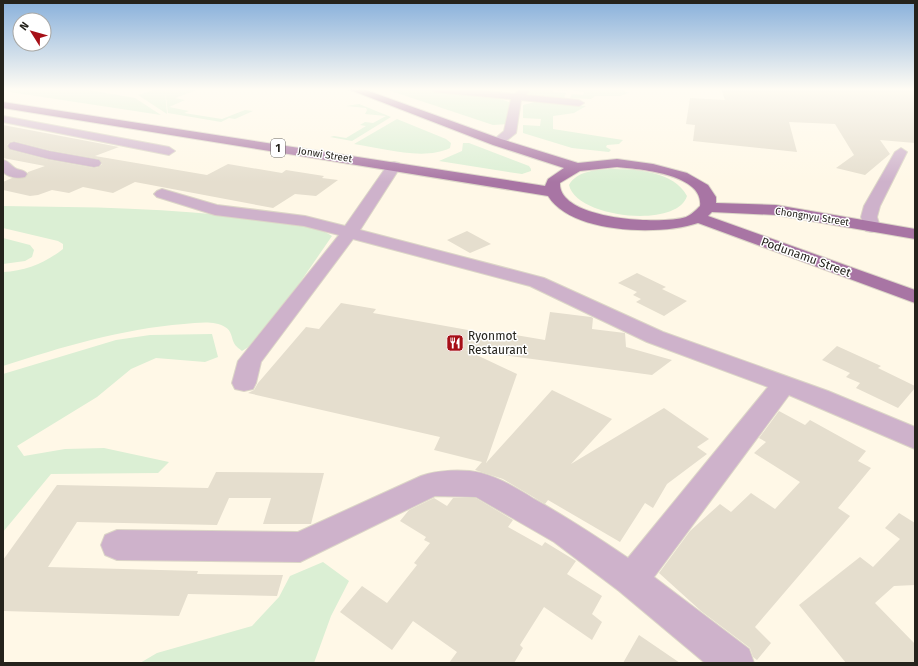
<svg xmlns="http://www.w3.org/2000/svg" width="918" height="666" viewBox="0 0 918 666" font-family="'Fira Sans',sans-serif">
<rect width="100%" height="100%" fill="#fff8e7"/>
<path fill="#dbefd4" d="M3,89H83L135,98L161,115L3,91Z
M156,89H200L175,98L185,100L169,107L189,111L184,113L222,119L245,110L253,111L235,119L229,118L221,122L168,113L165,90L167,114L138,95Z
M385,89C398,89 412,88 425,89C440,91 504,96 512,104L508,124L493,125Z
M530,89H567L566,91L554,90L553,92L566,93L564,98L522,97Z
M573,89H628L624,91L629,93L620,96H595L591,99L570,98L572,94L583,95L584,92L573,91Z
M535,102L586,106L574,113L553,116V129L623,140L619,144L607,145L606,147L611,150L609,152L572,148L523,133V125L540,126L541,119L523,118V105Z
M359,104L391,117L352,141L330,137L334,136L346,138L366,126L360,125L365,122L373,123L386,116L365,114L367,110L366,108L346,106Z
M397,119L446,139L451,143L450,148C424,161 382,148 354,144Z
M463,143H469L529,166L531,169V171L522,174L515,173L439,161L462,151Z
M610,169C636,169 674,171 687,196C677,229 576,218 569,185C577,171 595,170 610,169Z
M3,206C90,207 178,208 264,220C286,223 313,223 332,236L261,339L242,351C240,349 235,346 234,343C231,337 232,331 225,327C214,320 197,323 184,324C121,329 62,347 3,366V272C26,271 45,263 63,249V244L58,241L3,228Z
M3,238L30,245L34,250L32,257L25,261L3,264Z
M212,334L218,357L205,362L156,358L131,369L97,397L17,446L24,456L65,449L104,448L169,462L158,473L51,474L3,532V374L116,340L150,335Z
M323,562L349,581L331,616L314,663H140L157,653L252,626L279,597L290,576Z"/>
<path fill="#e5dece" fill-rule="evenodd" d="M721,89H915V143L880,140L890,154L865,175L836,168L854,155L835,124L789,122L797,152L693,141L695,125L686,124L690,98L725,100Z
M3,125L119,147L95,156L207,175L228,164L282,173L286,170L324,176L322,178L338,180L316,196L295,194L273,208L135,182L113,193L83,187L69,193L52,190L38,195L30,196L3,190V182L12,178H25L28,172L45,166L3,158ZM14,141L49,150L99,159L102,164L99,167L94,168L49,160L10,150L7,145L10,142Z
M467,231L491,244L470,253L447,240Z
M637,273L666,287L662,289L687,301L664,316L636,302L641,299L633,295L637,292L618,283Z
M341,303L376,309L373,313L496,335L498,332L545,340L550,312L591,317L593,318L592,329L625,333L626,347L672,360L652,375L466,350L517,374L486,463L552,390L612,419L571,464L664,408L709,439L697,447L707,454L667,484L653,508L645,503L620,542L548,500L545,504L503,479L475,470L482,462L434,450L440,437L248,393L254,390L258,383L306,327L319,329Z
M837,346L881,366L878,368L915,386V388L898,408L856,388L860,383L846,377L850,373L822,360Z
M779,411L805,425L810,420L866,451L858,461L871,468L838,508L850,516L755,627L771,643L757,660L753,657L750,648L701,611L659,573L690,531L720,504L731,512L751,493L775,509L800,482L754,453L766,442L759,438Z
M216,472L324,473L311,524H263L271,498H229L217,525L77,522L48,567L198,571L197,574L283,575L277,596L188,594L179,616L3,611V560L57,485L208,488Z
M434,498L447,506L453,498H476L513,520L508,527L542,546L545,542L576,561L567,574L602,596L592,614L602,622L592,640L544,607L520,645L523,648L514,663H449L457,652L413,621L392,650L340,612L362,586L387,603L417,565L414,563L430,543L424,540L426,537L400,521L409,510Z
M899,513L915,523V585L894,586L875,603L915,644V663H846L799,605L860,557L873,567L900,539L885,528Z
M639,635L680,663H623Z"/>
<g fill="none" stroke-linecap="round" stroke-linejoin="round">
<defs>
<path id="minor" d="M430,89H468L515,94L520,89H531L526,95L579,100L584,103L579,106L521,100L516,133L501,145L497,146L491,142L504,131L511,99L435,92Z
M3,116L169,147L175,151L169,155L3,122Z
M14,142L49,151L94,159L99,160L101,163L99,166L94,167L49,159L10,149L8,146L10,143Z
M901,148L907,152L880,206L877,217L880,227L878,231L872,232L866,231L861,217L864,206L895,152Z
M3,160C9,161 10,165 15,168C19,171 24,169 27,174L25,177C18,179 8,177 3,172Z
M394,162L399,163L401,166L360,230L544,278L663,332L828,391L915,427V449L789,395L654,577L749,649L754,663H705L619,591L554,542L476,497L435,496L300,562L117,560L105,555L101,545L105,535L117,530L298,532L421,476C438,470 463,469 481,473C500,478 518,489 534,499C567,517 597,537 628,558L768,387L647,342L530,286L353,239L261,362L256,383L253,389L244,391L235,389L232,383L238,361L242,356L339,235L304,226L215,215L157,197L154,194L157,191L162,189L217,205L305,216L345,226L389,163Z"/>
<path id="major" d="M348,89H363L501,139L578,163L617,159L653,164L687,173L708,185L716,197V203L776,205L915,229V239L776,215L712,212L708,216L915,290V303L698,223C661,236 571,234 548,196L3,108V102L545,186L548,179L564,168L493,145ZM617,167C639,169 704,174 700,206C696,210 691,215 686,217C661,225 558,220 560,183L580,171Z"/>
</defs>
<use href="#minor" stroke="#dcd6c7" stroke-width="2"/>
<use href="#major" stroke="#dcd6c7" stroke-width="2"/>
<use href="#minor" fill="#ceb2cb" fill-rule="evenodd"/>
<use href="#major" fill="#a875a4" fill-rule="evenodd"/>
</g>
<linearGradient id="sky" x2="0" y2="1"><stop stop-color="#88b0db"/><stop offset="0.49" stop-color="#fffcf4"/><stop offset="1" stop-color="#fffcf4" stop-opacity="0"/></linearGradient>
<rect width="918" height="182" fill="url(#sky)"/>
<defs>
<symbol id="restaurant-square" viewBox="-11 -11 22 22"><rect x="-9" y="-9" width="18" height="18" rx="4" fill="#a60f17" stroke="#fff"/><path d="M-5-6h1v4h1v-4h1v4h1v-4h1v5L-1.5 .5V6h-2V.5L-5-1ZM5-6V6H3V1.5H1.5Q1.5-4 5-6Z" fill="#fff"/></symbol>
</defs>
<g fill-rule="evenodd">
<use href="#restaurant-square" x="445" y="333" width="20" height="20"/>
</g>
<g text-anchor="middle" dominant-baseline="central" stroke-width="3" stroke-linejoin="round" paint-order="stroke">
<g font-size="10" fill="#25231c" stroke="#fff">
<text transform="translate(325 155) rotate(9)">Jonwi Street</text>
<text transform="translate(812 217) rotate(9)">Chongnyu Street</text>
</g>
<rect fill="#fff" stroke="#666560" stroke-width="1" x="271" y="139" width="14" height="18" rx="3"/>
<g font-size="11" font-weight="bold" fill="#25231c">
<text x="278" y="148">1</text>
</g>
<g font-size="12" fill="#25231c" stroke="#fff">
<text transform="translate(806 257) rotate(20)">Podunamu Street</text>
</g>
<g font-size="12" fill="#25231c" stroke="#fff" text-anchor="start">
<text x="468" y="336">Ryonmot<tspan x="468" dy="14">Restaurant</tspan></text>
</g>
</g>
<rect width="918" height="666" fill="none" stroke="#25231c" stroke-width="8"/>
<g transform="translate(32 32) rotate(307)"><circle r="19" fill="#ffffff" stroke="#a8a7a4"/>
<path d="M0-3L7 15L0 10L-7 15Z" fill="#a60f17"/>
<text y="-6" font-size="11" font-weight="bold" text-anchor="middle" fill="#25231c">N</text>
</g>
</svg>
